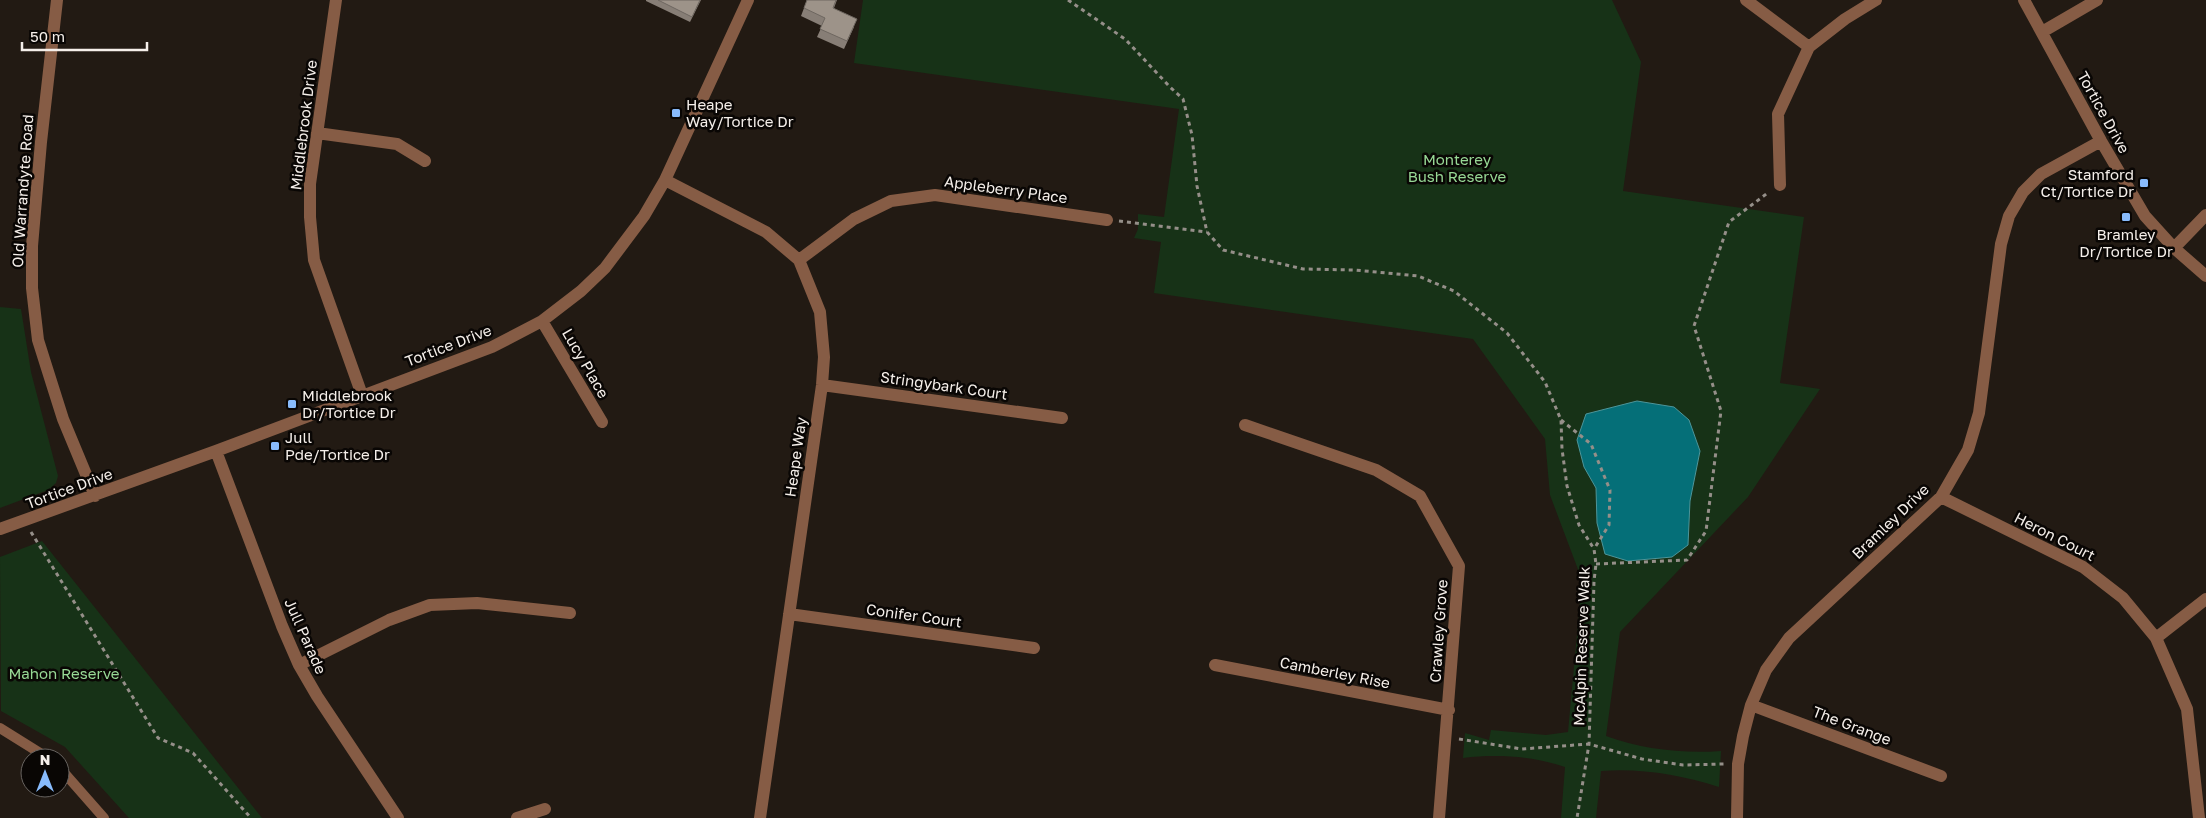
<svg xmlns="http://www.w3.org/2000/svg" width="2206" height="818" viewBox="0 0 2206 818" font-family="'Golos Text',sans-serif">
<rect width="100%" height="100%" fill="#221a13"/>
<path fill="#173217" d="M863,0H1612L1641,62L1623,191L1804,217L1780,383L1820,389L1748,497L1620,632L1606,736C1642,749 1682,754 1721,751L1719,787C1681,775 1641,768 1601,771L1596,818H1561L1565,767C1532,756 1497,754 1463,758L1465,733L1489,740L1491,730L1546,735L1568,732L1582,580L1550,495L1545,439L1473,339L1154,293L1161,242L1134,238L1138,229V214L1164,217L1179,109L854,63Z
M0,307L21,309L31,372L58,476L56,483L48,490L0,508Z
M42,541L262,818H129L65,747L1,711L0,557Z"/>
<path fill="#056f78" stroke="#4d959a" d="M1637,401L1674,407L1689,420L1700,451L1690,501L1688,545L1672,557L1628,561L1605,554L1597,523L1596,488L1584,467L1577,440L1586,414Z"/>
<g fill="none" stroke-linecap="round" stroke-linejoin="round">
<path stroke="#958f89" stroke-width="3" stroke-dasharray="4 4" stroke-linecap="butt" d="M1068,0L1125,39L1170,87L1183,99L1192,135L1197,186L1207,232L1223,250L1303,269L1355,270L1418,276L1454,291L1507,333L1545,382L1561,420L1562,449L1567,486L1579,525L1594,549L1596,564L1594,581L1589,744L1577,818
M1119,221L1207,232
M1561,420L1591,444L1610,490L1609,525L1594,549
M31,532L158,738L193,753L251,818
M1596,564L1687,560L1706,531L1721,411L1694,326L1729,222L1769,192
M1459,739L1522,749L1589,744L1642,759L1683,765L1724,764"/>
<path stroke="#865c45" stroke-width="10" d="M0,728L48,758
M60,768L104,818"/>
<path stroke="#865c45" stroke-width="12" d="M57,0L41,142L32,246V288L38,340L63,419L95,496
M336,0L310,184V217L314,260L362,395
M1746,0L1809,47
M2024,0L2101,141L2145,216L2174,248L2206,276
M2042,32L2097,0
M317,133L397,144L425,161
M665,180L766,232L799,260L820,312L824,357L822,385L760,818
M1780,185L1778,114L1809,47L1845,19L1876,0
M2174,248L2206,215
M799,260L854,219L891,201L935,195L1107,220
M542,321L602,422
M822,385L1062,418
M1245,425L1376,470L1420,496L1459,566L1439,818
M216,451L282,626L299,665L317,696L398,818
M1941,497L2083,567L2123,598L2156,638L2187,709L2199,818
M0,529L216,451L492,347L542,321L581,291L605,268L644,216L665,180L748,0
M789,614L1034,648
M2156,638L2206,599
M299,665L389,620L430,605L477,603L570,613
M1215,665L1449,710
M1751,705L1941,776
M517,818L545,809
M1737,818L1738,764L1743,736L1751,705L1766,670L1789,638L1941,497L1968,450L1979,413L2001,244L2009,216L2023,192L2041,174L2101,141"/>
</g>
<path fill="#877e76" d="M646,0H701L690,22L646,1Z
M807,0H837L834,8L854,27L844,49L817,37L822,26L801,16Z"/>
<path fill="#9d9389" stroke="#6e6760" d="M658,0H700L692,17Z
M807,0H836L833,8L857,19L847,41L820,29L825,18L804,8Z"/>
<g fill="#88bbfc" stroke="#090604" stroke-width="2">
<rect x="671" y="108" width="10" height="10" rx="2.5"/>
<rect x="2139" y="178" width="10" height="10" rx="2.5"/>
<rect x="2121" y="212" width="10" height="10" rx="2.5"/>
<rect x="287" y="399" width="10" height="10" rx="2.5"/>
<rect x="270" y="441" width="10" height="10" rx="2.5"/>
</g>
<g text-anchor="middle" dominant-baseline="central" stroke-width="5" stroke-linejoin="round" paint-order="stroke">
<g font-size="15" fill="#f5efea" stroke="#090604" text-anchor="start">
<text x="686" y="104">Heape<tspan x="686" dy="17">Way/Tortice Dr</tspan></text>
<text x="2134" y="174" text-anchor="end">Stamford<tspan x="2134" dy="17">Ct/Tortice Dr</tspan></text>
<text x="2126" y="234" text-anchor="middle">Bramley<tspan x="2126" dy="17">Dr/Tortice Dr</tspan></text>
<text x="302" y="395">Middlebrook<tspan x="302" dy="17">Dr/Tortice Dr</tspan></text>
<text x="285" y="437">Jull<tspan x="285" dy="17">Pde/Tortice Dr</tspan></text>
</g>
<g font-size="15" fill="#f5efea" stroke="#090604">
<text transform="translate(2104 112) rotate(61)">Tortice Drive</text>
<text transform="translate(303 125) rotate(-83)">Middlebrook Drive</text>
<text transform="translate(1006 189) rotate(8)">Appleberry Place</text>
<text transform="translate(22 191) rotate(-86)">Old Warrandyte Road</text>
<text transform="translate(448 345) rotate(-21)">Tortice Drive</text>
<text transform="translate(586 363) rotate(60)">Lucy Place</text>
<text transform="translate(944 385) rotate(8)">Stringybark Court</text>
<text transform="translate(795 457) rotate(-82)">Heape Way</text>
<text transform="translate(69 488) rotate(-20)">Tortice Drive</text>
<text transform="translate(1890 521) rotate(-44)">Bramley Drive</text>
<text transform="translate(2055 536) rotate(27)">Heron Court</text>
<text transform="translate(914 615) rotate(8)">Conifer Court</text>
<text transform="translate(1438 631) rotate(-86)">Crawley Grove</text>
<text transform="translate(306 636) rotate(66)">Jull Parade</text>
<text transform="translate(1581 646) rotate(-88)">McAlpin Reserve Walk</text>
<text transform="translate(1335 672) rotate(11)">Camberley Rise</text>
<text transform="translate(1852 725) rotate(21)">The Grange</text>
</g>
<g font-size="15" fill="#97d895" stroke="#090604">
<text x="1457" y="159">Monterey<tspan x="1457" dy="17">Bush Reserve</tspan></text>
<text x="64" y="673">Mahon Reserve</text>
</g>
</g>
<g transform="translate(45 773)"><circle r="24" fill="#090604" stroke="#676360"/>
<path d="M0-4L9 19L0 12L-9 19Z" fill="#88bbfc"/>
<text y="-8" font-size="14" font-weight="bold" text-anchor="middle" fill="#f5efea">N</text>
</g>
<path d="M22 42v8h125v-8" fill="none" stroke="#f5efea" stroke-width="2.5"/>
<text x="30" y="42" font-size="15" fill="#f5efea" stroke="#090604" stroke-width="4" paint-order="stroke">50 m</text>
</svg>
